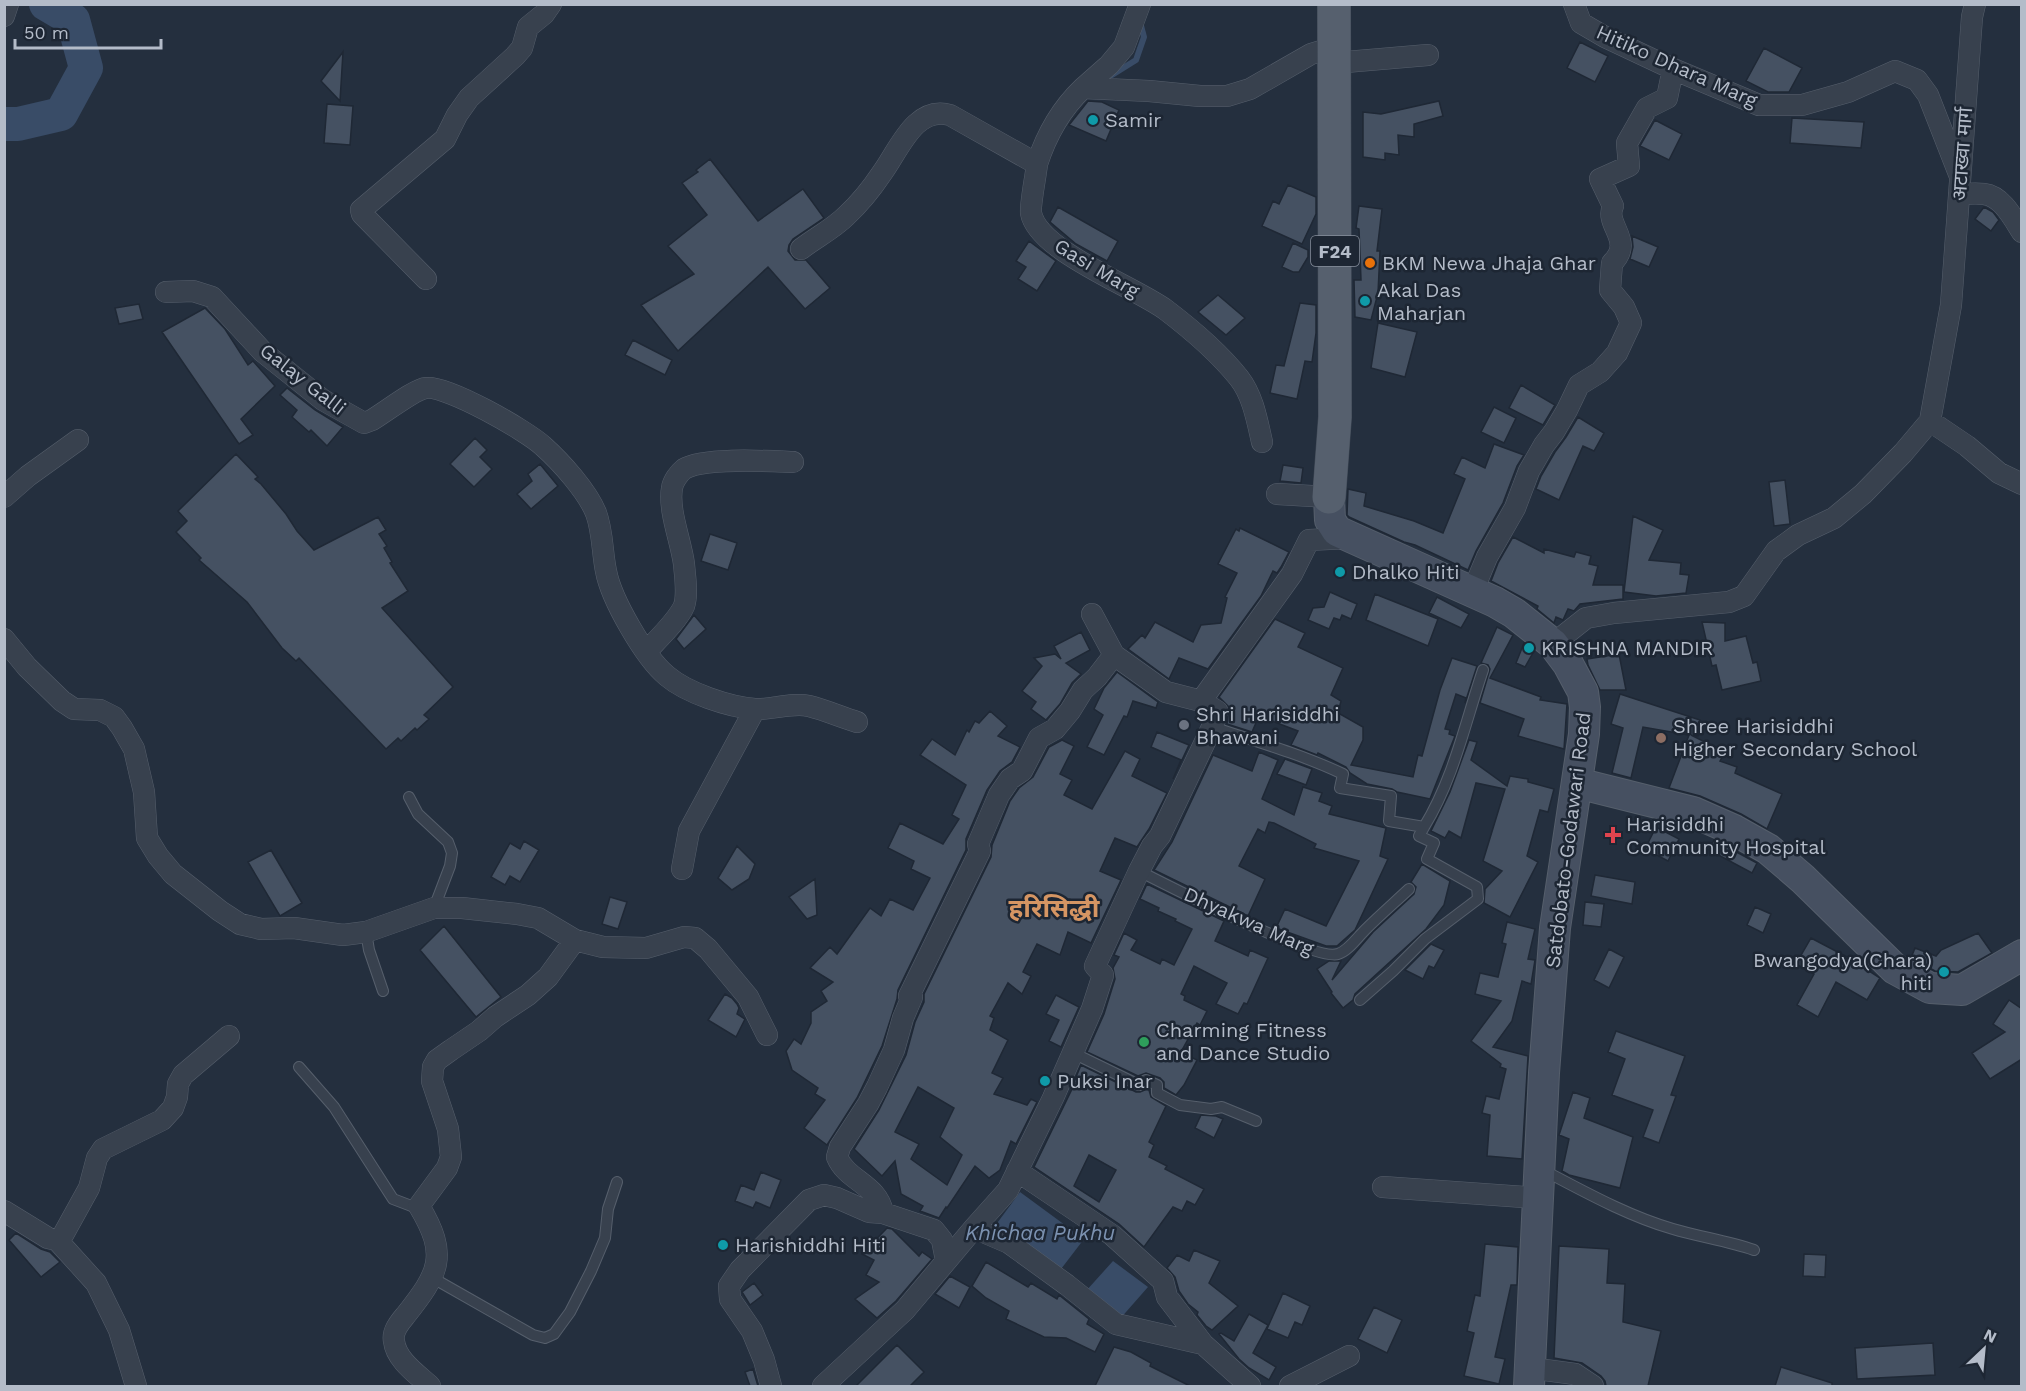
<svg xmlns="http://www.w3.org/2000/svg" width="2026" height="1391" viewBox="0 0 2026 1391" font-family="'Work Sans','Noto Sans Devanagari',sans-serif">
<rect width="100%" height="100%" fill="#242f3e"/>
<path fill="#394c67" d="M1020,1192L1084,1239L1058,1273L995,1226Z
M1113,1261L1148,1287L1119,1320L1086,1291Z"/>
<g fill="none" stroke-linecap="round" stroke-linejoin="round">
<path stroke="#394c67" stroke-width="6" d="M1112,75L1136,60L1144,37L1140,22"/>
<path stroke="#394c67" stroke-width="34" d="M4,124H18L61,114L86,68L73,20L46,4"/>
</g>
<path fill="#455162" stroke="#1f2835" stroke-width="1.5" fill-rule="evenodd" d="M1580,42L1608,56L1595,82L1567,68Z
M1764,48L1802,68L1789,92H1768L1746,81Z
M343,52L340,101L321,81Z
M1088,101L1102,102L1119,110L1106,141L1069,125Z
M1439,101L1443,116L1414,124V137L1398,135L1399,155L1385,153V160L1363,157V112L1381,114Z
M327,104L353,106L350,145L324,143Z
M1792,118L1864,122L1861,148L1790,143Z
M1655,120L1682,134L1669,160L1640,146Z
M710,159L758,221L803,189L824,218L793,239L789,245L788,251L795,260H806L830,288L805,309L768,267L678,351L641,305L694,274L668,246L707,215L682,183L698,172L696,170Z
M1288,185L1316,197V214L1302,244L1262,226L1273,201L1279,204Z
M1359,206L1382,209L1377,251H1380L1378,293L1371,320L1355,317L1354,280H1361L1359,229L1356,228Z
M1058,207L1118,241L1107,261L1076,244L1050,222Z
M1984,207L1993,212L1999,220L1991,231L1975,219Z
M1632,236L1658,247L1649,267L1630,259L1633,247Z
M1029,241L1056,261L1037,291L1018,279L1026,267L1016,261Z
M1293,243L1308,250V257L1299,272H1293L1282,267Z
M1218,295L1245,318L1226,335L1198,312Z
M1300,303L1316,305V333L1312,362L1305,361L1297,399L1270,393L1276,365L1284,366Z
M139,304L143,319L119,324L115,308Z
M205,308L225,329L248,365L253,361L275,386L241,419L253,435L239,444L162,332Z
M1378,323L1417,332L1405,377L1371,368Z
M633,340L672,360L665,375L625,355Z
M1521,385L1555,405L1543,425L1509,408Z
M287,388L315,410L343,427L327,446L311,430L309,432L292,417L297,410L280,395Z
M1494,407L1516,418L1504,443L1481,432Z
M1578,417L1604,433L1594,451L1583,446L1559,500L1536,489L1541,476L1555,452L1566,437Z
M475,438L487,450L480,457L492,469L474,487L450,464Z
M1494,444L1524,455L1517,466L1503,503L1476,551L1468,570L1415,545L1404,542L1349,517L1347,515L1348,489L1366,493L1364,506L1414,521L1443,533L1465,479L1454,474L1462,457L1485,468Z
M236,454L258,477L255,479L261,484L286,514L297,531L314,550L378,517L386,530L379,534L387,546L384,548L392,562L390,563L408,591L382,608L453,687L424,715L429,719L417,730L415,728L401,741L398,738L386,749L299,658L296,661L282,648L247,602L199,560L201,558L176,532L187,521L178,511Z
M540,464L558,486L531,509L517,494L532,481L528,474Z
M1283,465L1303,468L1301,483L1280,481Z
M1785,480L1790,524L1774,526L1769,482Z
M1633,516L1663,530L1649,560L1681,563L1680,574L1689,575L1686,593L1656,596L1624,592Z
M1240,528L1289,552L1281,567L1277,573L1273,571L1261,596L1208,669L1179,658L1169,679L1128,649L1142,635L1145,638L1155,622L1193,642L1201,625L1221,623L1227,598L1225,597L1237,573L1218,564L1236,529L1239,531Z
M710,534L737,543L728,570L701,561Z
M1513,537L1544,553V549L1574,557L1576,552L1591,556L1589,564L1598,566L1593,585H1623V599L1580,604L1574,611L1568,609L1563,620L1556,617L1554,623L1537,609L1538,606L1491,581L1498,563Z
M1330,592L1357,604L1351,619L1342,615L1340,620L1334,618L1329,629L1308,620L1313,608L1324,607Z
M1375,594L1438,619L1428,646L1366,620Z
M1437,597L1469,614L1461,628L1429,613Z
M694,615L706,629L684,649L676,639Z
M1275,619L1305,633L1298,647L1343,668L1331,695L1341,701L1338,713L1363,727V740L1351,765L1413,777L1418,755L1422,756L1440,690L1452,658L1477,666L1465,703L1466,698L1456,694L1445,729L1450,730L1449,734L1455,736L1430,799L1397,792L1392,789L1367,784L1350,773L1346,767L1318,753L1317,755L1291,745L1298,731L1259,716L1252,732L1227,724L1229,707L1219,697Z
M1702,622L1725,623V641L1746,636L1753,663L1757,662L1761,681L1722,690L1716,665L1712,666Z
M1497,627L1513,635L1490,678L1541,697L1540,700L1567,704L1564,749L1518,736L1524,719L1480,703L1490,669L1488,665L1481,663Z
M1081,632L1090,650L1066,663L1081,674L1072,683L1060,704L1046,720L1031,709L1036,702L1022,691L1042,666L1034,658L1055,654L1061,659L1054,646Z
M1524,643L1534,651L1525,667L1516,663Z
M1619,654L1626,690H1600L1588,665L1587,659Z
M1117,672L1158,702L1156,708L1133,701L1127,717L1124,716L1104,755L1087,747L1103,715L1094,709L1104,688Z
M1620,694L1700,720L1698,736L1691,735L1725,752L1720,761L1737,767L1735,773L1782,794L1767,829L1741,814L1700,796L1669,788L1689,735L1643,727L1631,778L1612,773L1623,728L1611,724Z
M990,711L1007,726L998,736L1020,747L1012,762L1000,771L987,790L966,839V850L898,990L897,999L882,1046L857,1098L827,1145L804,1128L825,1100L815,1094L818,1088L792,1070L786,1051L794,1039L801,1044L811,1023V1012L827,1001L821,991L833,982L810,968L830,947L837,954L870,908L881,916L890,899L913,910L930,878L911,869L914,861L888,848L900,823L943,844L959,819L952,815L966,785L920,755L932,739L955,755L967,730L969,732L975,721L979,723Z
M1157,732L1189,745L1173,779L1181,760L1151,747Z
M1062,740L1074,746L1060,774L1072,780L1064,795L1092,809L1125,751L1140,759L1132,776L1167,793L1149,829L1137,847L1115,838L1100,871L1121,880L1091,943L1068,932L1060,955L1037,944L1023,972L1031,976L1022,994L1008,983L990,1016L994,1018L990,1030L1008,1040L992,1073L1003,1078L994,1094L1027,1105L1031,1099L1037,1102L1016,1144L1011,1141L1000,1170L989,1178L975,1166L947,1208L946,1207L939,1218L920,1211L923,1206L901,1194L895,1161L882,1176L854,1149L879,1110L906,1055L915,1022L924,1002V994L991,857L992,845L1010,801L1019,788L1033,777L1049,747ZM918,1087L954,1108L940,1137L962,1155L947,1185L911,1159L919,1144L895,1132Z
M1469,740L1477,742L1471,760L1507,786L1510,776L1528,779V782L1554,789L1548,812L1540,810L1527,856L1538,862L1510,917L1484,903L1485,889L1502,871L1483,861L1505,789L1476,783L1461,838L1449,831L1445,838L1431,831L1450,792Z
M1259,752L1278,760L1262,799L1294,815L1303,787L1322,793L1319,801L1332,806L1329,814L1386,828L1380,856L1388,859L1355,930L1337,946H1326L1276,928L1285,909L1326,926L1359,861L1314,848L1316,844L1274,823L1269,822L1265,833L1258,829L1239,866L1265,879L1248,916L1154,870L1172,842L1213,755L1252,771Z
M1285,759L1312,769L1306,785L1277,774Z
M1656,827L1679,839L1668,861L1645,849Z
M1714,840L1757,863L1752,873L1709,850Z
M524,841L539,850L520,882L510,876L505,885L491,877L510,843L520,849Z
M737,846L755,864L749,879L732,890L718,878Z
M271,850L302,903L280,916L248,862Z
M1422,864L1450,881L1444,905L1426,929L1355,994L1353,1000L1343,1008L1331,993L1332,992L1317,969L1329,961H1341L1332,980L1373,932L1414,894L1416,887L1411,882Z
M1595,875L1635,882L1632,904L1591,896Z
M815,879L817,915L807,919L789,897Z
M1147,884L1224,921L1215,941L1248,956L1250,950L1268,958L1247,1004L1244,1003L1238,1014L1216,1004L1227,983L1194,966L1181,994L1185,996L1184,1000L1207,1011L1200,1025L1197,1023L1181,1052L1197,1060L1184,1085L1176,1095L1164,1088V1082L1160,1078L1146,1073L1138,1076L1087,1052L1104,1014L1115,979L1113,968L1119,957L1114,955L1124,933L1137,940L1131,950L1160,964L1162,959L1174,965L1192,929L1175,921L1176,919L1158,911L1159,908L1140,899Z
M610,897L627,902L618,929L602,924Z
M1585,902L1604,904L1601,927L1583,925Z
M1755,907L1771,914L1763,933L1747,925Z
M1507,922L1535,929L1528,959L1535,960L1531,984L1522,981L1512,1021L1493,1047L1528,1056L1522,1159L1487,1156L1490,1115L1482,1113L1486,1096L1499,1099L1506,1069L1500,1067L1501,1064L1471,1041L1501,1001L1475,994L1480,973L1498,977L1506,944L1502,943Z
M444,926L501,997L476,1017L420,950Z
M1978,933L1992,953L1958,972L1935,971L1911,958L1915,948L1936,956L1941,950Z
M1811,938L1849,958L1880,978L1867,1000L1836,982L1818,1017L1797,1005L1814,974L1796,964Z
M1431,944L1444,950L1434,968L1429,966L1423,979L1405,970Z
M1609,949L1624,957L1609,988L1594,980Z
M725,994L732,998L737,1004L739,1008L737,1014L745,1019L736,1037L708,1020Z
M1056,995L1079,1007L1061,1047L1049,1041L1059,1020L1046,1014Z
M2009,1000L2022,1009V1059L1990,1079L1972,1053L2005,1032L1993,1024Z
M1616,1031L1685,1056L1671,1095L1676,1096L1659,1143L1643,1137L1653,1110L1612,1095L1625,1059L1608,1052Z
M1081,1065L1136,1092H1140L1147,1089L1149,1090L1151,1097L1166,1106L1149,1142L1154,1145L1149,1157L1167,1166L1165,1169L1204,1189L1195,1205L1187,1201L1182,1211L1173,1207L1144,1247L1119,1224L1034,1167L1075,1083L1074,1082ZM1089,1155L1116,1170L1099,1202L1074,1186Z
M1573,1092L1590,1098L1584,1118L1633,1137L1620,1188L1569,1175L1562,1171L1569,1139L1559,1135Z
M1201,1115L1216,1116L1223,1119L1214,1138L1195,1128Z
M761,1172L781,1180L770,1208L756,1202L753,1208L735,1201L741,1185L754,1190Z
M887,1228L892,1229L919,1256L922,1252L932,1259L896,1301L877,1318L855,1299L879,1282L866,1275L874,1260L862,1254Z
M16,1233L41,1249L50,1252L60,1262L41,1277L9,1240Z
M1485,1244L1518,1247L1517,1285H1511L1495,1357L1505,1359L1499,1384L1464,1376L1474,1333L1467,1331L1475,1295L1480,1296Z
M1559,1246L1609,1249L1607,1283L1625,1284L1623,1322L1661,1331L1648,1386H1606L1605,1381L1601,1376L1582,1363L1554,1358Z
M1194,1250L1220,1261L1209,1283L1238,1306L1212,1330L1206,1326L1197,1315L1198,1312L1188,1304L1179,1291L1175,1277L1167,1268L1177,1255L1189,1261Z
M1804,1254L1826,1255L1825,1277L1803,1276Z
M986,1262L1028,1287L1031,1283L1057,1299L1059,1295L1089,1319L1087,1324L1104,1334L1095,1352L1066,1338L1044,1337L1006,1319L1009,1311L986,1298L972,1286Z
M950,1276L970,1287L959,1308L935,1294Z
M754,1283L763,1295L750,1305L742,1292Z
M1283,1293L1310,1306L1302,1325L1295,1322L1288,1338L1267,1329Z
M1374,1307L1402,1320L1387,1353L1358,1339Z
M1249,1314L1268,1325L1253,1353L1276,1367L1269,1380L1249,1368L1239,1359L1219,1334L1221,1333L1234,1341Z
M1933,1343L1935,1375L1857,1379L1855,1348Z
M897,1345L924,1372L910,1386H856Z
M1114,1347L1131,1352L1151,1363L1150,1366L1190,1386H1095Z
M1781,1367L1832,1383V1386H1775Z
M753,1369L758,1386H750L745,1372Z"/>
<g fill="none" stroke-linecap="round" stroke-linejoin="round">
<defs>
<path id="lane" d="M1212,727C1255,741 1301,754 1343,774L1340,788L1391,796L1389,821L1424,827L1419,836L1434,843L1427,859L1477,887L1478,899L1425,939L1393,971L1360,1000
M409,797L418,814L448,842L452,853L450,866L434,908
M1424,827C1454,778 1465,723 1483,670
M1139,871C1167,885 1316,962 1338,954C1348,951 1357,938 1365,930C1379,916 1394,903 1409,889
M366,932L369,950L383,991
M1073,1053L1139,1085L1146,1080L1157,1085V1093L1180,1105L1211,1109L1222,1107L1256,1121
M299,1067L334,1107L393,1199L414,1207L419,1206
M1543,1170C1585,1192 1628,1216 1673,1229C1700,1237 1728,1241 1754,1250
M431,1277L533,1335L545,1338L554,1334L570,1312L591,1271L605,1238L608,1209L617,1182"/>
<path id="street" d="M1140,4L1124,47L1109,65L1083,88L1149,91L1200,96H1227L1250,89L1311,54L1334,47
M1574,4L1581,23L1605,37L1673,69L1759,105H1802L1848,92L1895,71L1917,80L1928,95L1959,174
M4,16L8,4
M1334,63L1428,55
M1037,164C1046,136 1062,108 1083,88
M1959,194C1967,194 1976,193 1984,194C2002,196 2013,218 2022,232
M801,249C815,238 833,229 846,216C859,204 872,188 882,173C899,150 915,105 950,115L1037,164C1036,175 1030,204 1031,213C1038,251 1135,287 1166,310C1191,329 1219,353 1239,378C1253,396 1257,420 1262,442
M426,279L362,214L361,210L445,139L457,115L469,98L515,56L522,48L528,27L544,14L551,4
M166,292L193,291L212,297L263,352L323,400L364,423L372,420C384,413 415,389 426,388C447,385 527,431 543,446C561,462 587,491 596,513C603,532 602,552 606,571C611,599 645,658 667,676C687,693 729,707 755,709C773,710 792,702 809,706C825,710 841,717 857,722
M1930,421L1967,446L1999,473L2022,484
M1277,494L1329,497
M4,497L28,476L78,440
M1472,593L1487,557L1515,508L1529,471L1544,445L1554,432L1567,410L1579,385L1600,372L1617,353L1631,323L1624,307L1610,290L1612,263C1635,241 1604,225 1613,206L1600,179L1629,166L1627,143L1647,108L1667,98L1673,69
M1092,614L1114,655L1166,692L1201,701
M4,639L27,667L62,701L74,709L100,710L114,717L122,728L134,749L144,792L147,838L158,856L173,874L220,911L240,924L261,929L294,928L343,935L366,932L434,908H462L517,914L538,918L575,940L603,947L646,948L684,937L695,938L708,949L748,997L767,1035
M1553,644L1586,618L1614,613L1729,602L1744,596L1776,551L1798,535L1834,518L1863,494L1903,453L1930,421L1951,305L1972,17L1975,4
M646,652C657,640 678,620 684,606C688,594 685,577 684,564C681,541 668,510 672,488C673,481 679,473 684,469C704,457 769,461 793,462
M682,869L689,831L755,709
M1017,1171L1112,1235L1163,1281L1167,1297L1203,1344L1250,1386
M1383,1187L1538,1198
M4,1211L48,1238L57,1240L63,1235L89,1188L97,1158L103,1149L162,1120L173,1108L177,1097L178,1084L183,1075L229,1036
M883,1213C878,1184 847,1181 837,1157L840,1147L868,1104L877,1087L894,1050L903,1018L912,997L909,996L980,851L978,844L999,795L1010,779L1022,771L1039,738L1055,729L1070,711L1083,690L1097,677L1114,655
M974,1228L1008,1190L1053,1098L1092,1009L1103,975L1095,966L1139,871L1152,846L1160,836L1214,723L1217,711L1201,701L1292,574L1309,540L1350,538
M57,1240L96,1283L119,1330L136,1386
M1530,1368L1575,1374L1593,1386
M430,1386C417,1374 396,1360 394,1341C392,1332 399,1323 405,1316C439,1273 449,1256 419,1206L447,1168L451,1157L448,1129L432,1081L433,1067L437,1060L451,1050L479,1031L495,1017L528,995L548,977L575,940
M771,1386L764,1360L752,1331L730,1299L729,1286L740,1270L809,1200L824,1195L837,1198L869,1212L883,1213L934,1230L942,1240L946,1260
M823,1386L905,1310L974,1228L1009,1243L1067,1285L1116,1324L1203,1344
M1290,1386L1349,1356"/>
<path id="secondary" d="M1329,497L1330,520L1337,531L1495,602L1514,613L1553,644L1568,664L1576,679L1583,692L1585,707L1584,734L1555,928L1544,1073L1529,1386
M1577,783L1693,812L1734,830L1768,849L1803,879L1895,969L1930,988L1962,990L2022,955"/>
<path id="primary" d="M1329,497L1335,417L1334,4"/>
</defs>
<use href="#lane" stroke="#565f6c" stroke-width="12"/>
<use href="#street" stroke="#565f6c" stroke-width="22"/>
<use href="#secondary" stroke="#565f6c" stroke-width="32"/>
<use href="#primary" stroke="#414a57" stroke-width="34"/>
<use href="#lane" stroke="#38414e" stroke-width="10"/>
<use href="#street" stroke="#38414e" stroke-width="21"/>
<use href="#secondary" stroke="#465061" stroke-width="30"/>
<use href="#primary" stroke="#56606e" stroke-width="33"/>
</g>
<g fill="#0f9aa8" stroke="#1d2633" stroke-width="2">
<circle cx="1093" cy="120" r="6"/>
<circle cx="1365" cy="301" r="6"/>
<circle cx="1340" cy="572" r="6"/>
<circle cx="1529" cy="648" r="6"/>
<circle cx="1944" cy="972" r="6"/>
<circle cx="1045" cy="1081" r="6"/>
<circle cx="723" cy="1245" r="6"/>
</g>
<circle fill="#e8710a" stroke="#1d2633" stroke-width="2" cx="1370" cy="263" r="6"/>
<circle fill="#6b7280" stroke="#1d2633" stroke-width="2" cx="1184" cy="725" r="6"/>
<circle fill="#8d6e63" stroke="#1d2633" stroke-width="2" cx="1661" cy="738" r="6"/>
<path fill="#e0444e" stroke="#1d2633" stroke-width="2" d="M1610 826h6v6h6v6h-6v6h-6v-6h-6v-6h6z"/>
<circle fill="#2e9e5b" stroke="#1d2633" stroke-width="2" cx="1144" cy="1042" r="6"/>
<g text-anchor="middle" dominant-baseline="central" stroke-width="5" stroke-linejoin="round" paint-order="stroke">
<rect fill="#1d2633" stroke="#878f9c" stroke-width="1.5" x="1311" y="236" width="48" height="30" rx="4.5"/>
<g font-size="18" font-weight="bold" fill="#b4bcc9">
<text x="1335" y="251">F24</text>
</g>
<g font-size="20" fill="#b4bcc9" stroke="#1d2633">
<text transform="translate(1677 66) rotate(24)">Hitiko Dhara Marg</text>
<text transform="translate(1962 154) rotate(-86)">अटाख्वा मार्ग</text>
<text transform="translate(1097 268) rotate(31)">Gasi Marg</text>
<text transform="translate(303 379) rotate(38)">Galay Galli</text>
<text transform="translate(1568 840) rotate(-83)">Satdobato-Godawari Road</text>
<text transform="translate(1249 921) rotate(24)">Dhyakwa Marg</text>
</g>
<g font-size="20" fill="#b4bcc9" stroke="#1d2633" text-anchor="start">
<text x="1105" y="120">Samir</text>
<text x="1382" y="263">BKM Newa Jhaja Ghar</text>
<text x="1377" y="290">Akal Das<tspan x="1377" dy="23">Maharjan</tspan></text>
<text x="1352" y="572">Dhalko Hiti</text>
<text x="1541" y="648">KRISHNA MANDIR</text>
<text x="1196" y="714">Shri Harisiddhi<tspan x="1196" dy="23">Bhawani</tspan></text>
<text x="1673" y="726">Shree Harisiddhi<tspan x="1673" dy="23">Higher Secondary School</tspan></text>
<text x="1626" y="824">Harisiddhi<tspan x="1626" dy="23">Community Hospital</tspan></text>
<text x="1932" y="960" text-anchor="end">Bwangodya(Chara)<tspan x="1932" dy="23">hiti</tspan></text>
<text x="1156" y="1030">Charming Fitness<tspan x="1156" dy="23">and Dance Studio</tspan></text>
<text x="1057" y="1081">Puksi Inar</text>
<text x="735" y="1245">Harishiddhi Hiti</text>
</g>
<g font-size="21" font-style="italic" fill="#7c92b1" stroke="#1d2633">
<text x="1040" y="1232">Khichaa Pukhu</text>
</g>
<g font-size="26" font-weight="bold" fill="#d59563" stroke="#1d2633">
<text x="1054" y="908">हरिसिद्धी</text>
</g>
</g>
<rect width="2026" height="1391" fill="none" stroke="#b4bcc9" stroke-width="12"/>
<g transform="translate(1984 1349) rotate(26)" stroke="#1d2633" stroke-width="4.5" paint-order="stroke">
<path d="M0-4.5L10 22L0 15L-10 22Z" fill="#b4bcc9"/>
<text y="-9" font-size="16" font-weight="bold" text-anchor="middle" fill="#b4bcc9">N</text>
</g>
<path d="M15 39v9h146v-9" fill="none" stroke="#b4bcc9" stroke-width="3"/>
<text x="24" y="39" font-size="18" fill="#b4bcc9" stroke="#1d2633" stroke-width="4.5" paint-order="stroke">50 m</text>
</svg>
